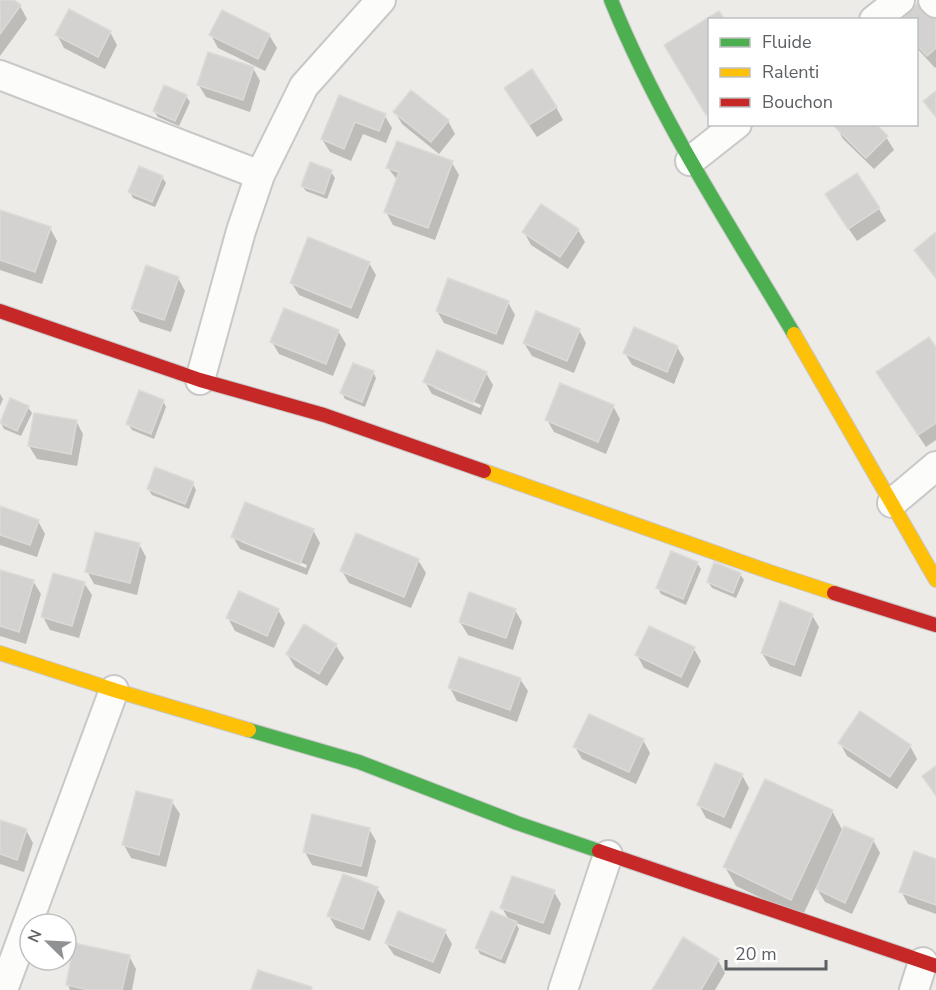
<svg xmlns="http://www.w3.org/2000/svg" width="936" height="990" viewBox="0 0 936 990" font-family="'Nunito Sans',sans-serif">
<rect width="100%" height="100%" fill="#edebe7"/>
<path fill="#0003" fill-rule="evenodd" d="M0,0H12L20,6L27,19L0,56Z
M936,15V67L935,68L916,47V20Z
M110,32L117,45L105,69L64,48L57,35Z
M211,35H269L277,48L265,71L218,48Z
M253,68L260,81L250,112L206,97L198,84Z
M186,96L190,102L179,126L158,117L154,111Z
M340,97L385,116L392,128L386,143L363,134L351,161L330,152L322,139Z
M513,101L556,107L563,120L537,137Z
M395,112L448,121L455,134L439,154L402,124Z
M836,126L886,137L894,150L874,169L843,139Z
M452,163L459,175L435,240L393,225L386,212L398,181L388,168Z
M331,172L335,178L327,199L306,191L302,186Z
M162,177L166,183L155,207L133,198L130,192Z
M834,207L879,209L886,221L857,241Z
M0,211L50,228L57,241L42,284L0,270Z
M578,230L585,242L568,269L531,245L524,232Z
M936,234V279L916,251Z
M369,263L376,275L358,319L299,295L291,282Z
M178,278L185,291L171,332L140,322L132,309Z
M508,302L515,315L503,345L444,323L437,311Z
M579,330L586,343L574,373L532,356L524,343Z
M338,331L346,344L333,376L279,354L272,342Z
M677,347L684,359L674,384L632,365L625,353Z
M936,350V440L926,447L885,385Z
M373,372L376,378L365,407L345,399L342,393Z
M486,373L493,385L481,415L432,394L425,382ZM434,384L481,405L480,408L434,388Z
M0,394L3,399L0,406Z
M163,401L166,407L154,439L132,430L128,424Z
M613,406L620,419L606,454L554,432L547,420Z
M28,407L32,413L21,436L4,429L1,423Z
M76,421L83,434L77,466L37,459L29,446Z
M193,484L196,490L189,509L152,495L148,489Z
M0,508L38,521L45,534L37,557L0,545Z
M313,530L320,543L307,575L240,549L233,537ZM241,539L307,565L306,568L241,542Z
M139,544L146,557L137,595L94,584L87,571Z
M418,560L426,573L411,608L349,583L342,571Z
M697,563L701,569L686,605L661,594L658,588Z
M0,572L33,581L41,594L26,644L0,636Z
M740,574L744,580L736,598L712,588L708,582Z
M84,583L92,595L79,638L50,630L43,617Z
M278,610L285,623L274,648L235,631L228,618Z
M515,610L522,622L513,650L468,635L460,622Z
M812,615L819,627L801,677L770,666L762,653Z
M305,626L336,646L344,658L327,686L295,667L287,654Z
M694,649L701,661L688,688L644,668L637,655Z
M520,679L528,691L517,722L457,701L450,688Z
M643,740L650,753L636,784L582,759L575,747Z
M840,743L910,746L917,759L897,789L847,756Z
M742,775L749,788L731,829L706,818L699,805Z
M172,802L180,814L166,867L131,858L124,845Z
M832,811L843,831L873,840L880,853L852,914L825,902L816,887L802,917L736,886L725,867Z
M0,822L26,830L33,843L24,872L0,864Z
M369,829L376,841L367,877L312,865L305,852Z
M936,860V914L908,904L901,891Z
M377,888L385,901L370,941L336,928L329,916Z
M554,892L561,904L550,935L516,923L519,929L505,964L480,954L477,948L509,920L502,908Z
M445,932L452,944L440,974L394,955L386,943Z
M129,956L136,969L132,990H70L68,985Z
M718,960L725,973L715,990H653Z"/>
<path fill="#d3d2d0" stroke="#dcdad6" stroke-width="1.5" d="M0,0H14L21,5L0,34Z
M921,0L936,12V48L927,56L916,44V20H899Z
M69,9L111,31L98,57L55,35Z
M222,10L270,34L258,59L209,35Z
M719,11L725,20H710V113L706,115L664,45Z
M208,52L254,67L243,100L197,85Z
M532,69L557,107L529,125L504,88Z
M164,85L187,95L175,121L153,111Z
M411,90L449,120L431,142L393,112Z
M936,91V117L923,101Z
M339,95L386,114L379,131L355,122L344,149L321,139Z
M835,124H876L888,136L866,158L834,126Z
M397,141L453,161L428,228L384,212L399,172L386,168Z
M310,162L332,170L324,194L301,186Z
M139,166L163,176L152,202L128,192Z
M857,173L880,208L848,229L825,194Z
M541,204L579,229L560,257L522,232Z
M0,210L51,227L35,272L0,260Z
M936,232V278L914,250Z
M308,237L370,262L351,308L290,283Z
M146,265L179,277L164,320L131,309Z
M448,278L509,301L496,334L436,311Z
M284,308L339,330L326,364L270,342Z
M536,311L580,329L567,361L523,343Z
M634,327L678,346L667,372L623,353Z
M929,337L936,347V423L918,435L876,372Z
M437,350L487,372L473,403L423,382Z
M353,363L374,371L362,402L340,393Z
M560,383L614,405L598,442L545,420Z
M139,390L164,400L151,434L126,424Z
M10,398L29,406L17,431L0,423Z
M34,413L77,420L71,454L28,446Z
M155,467L194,482L185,504L147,489Z
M245,502L314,529L300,564L231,537Z
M0,506L39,520L30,545L0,535Z
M95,532L140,543L130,583L85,572Z
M356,533L419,559L404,597L340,571Z
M671,551L698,562L683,599L656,588Z
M714,562L741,573L733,593L707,582Z
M0,570L34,580L19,632L0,626Z
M53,573L85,582L72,626L41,617Z
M239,591L279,609L267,636L226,618Z
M469,592L516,609L506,638L459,622Z
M780,601L813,614L794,665L761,653Z
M304,624L337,644L319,674L286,654Z
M649,626L695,647L681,677L635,655Z
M459,657L521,678L510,710L448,688Z
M860,711L911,745L890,777L838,743Z
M589,714L644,739L629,772L573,747Z
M715,763L743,774L724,817L697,805Z
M936,766V796L922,776Z
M765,779L833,810L791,900L723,867Z
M136,791L173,800L159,855L122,845Z
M312,814L370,828L361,866L303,852Z
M0,820L27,829L17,860L0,854Z
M844,826L874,839L845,903L816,889Z
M914,851L936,859V905L899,892Z
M343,874L378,887L363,929L327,916Z
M512,876L555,890L543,923L500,908Z
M398,911L446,930L433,962L385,943Z
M491,911L517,922L501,959L475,948Z
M683,937L719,959L701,990H652Z
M74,943L130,955L122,990H89L66,985Z
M258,970L312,987L311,990H251Z"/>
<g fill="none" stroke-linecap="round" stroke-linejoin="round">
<defs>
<path id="street" d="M933,0L936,3
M874,20L900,0
M0,75L260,175
M690,161L737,124
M200,380L241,231L260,175L304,86L381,0
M892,503L936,466
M3,990L114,690
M563,990L608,855
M914,990L923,962"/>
<path id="fast" d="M611,0C659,119 729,224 794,334
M249,730L359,762L517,823L599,851"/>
<path id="slow" d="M794,334L936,580
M484,471L770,572L834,593
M0,653L114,690L249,730"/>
<path id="jam" d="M0,311L200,380L324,415L484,471
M834,593L936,625
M599,851L936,966"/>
</defs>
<use href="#street" stroke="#c9c8c8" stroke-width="32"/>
<use href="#fast" stroke="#c8c8c8" stroke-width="16"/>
<use href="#slow" stroke="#c8c8c8" stroke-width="16"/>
<use href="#jam" stroke="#c8c8c8" stroke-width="16"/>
<use href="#street" stroke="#fcfcfb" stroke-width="28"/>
<use href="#fast" stroke="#4caf50" stroke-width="14"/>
<use href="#slow" stroke="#ffc107" stroke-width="14"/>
<use href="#jam" stroke="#c62828" stroke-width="14"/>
</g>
<rect x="708" y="18" width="210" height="108" fill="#ffffff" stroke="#bec0c1" stroke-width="1.5"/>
<rect x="720" y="38" width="30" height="9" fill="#4caf50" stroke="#bec0c1" stroke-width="1.5"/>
<text x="762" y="48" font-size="18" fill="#5d6165">Fluide</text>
<rect x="720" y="68" width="30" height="9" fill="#ffc107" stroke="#bec0c1" stroke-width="1.5"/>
<text x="762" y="78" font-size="18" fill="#5d6165">Ralenti</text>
<rect x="720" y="98" width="30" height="9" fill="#c62828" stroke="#bec0c1" stroke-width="1.5"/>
<text x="762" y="108" font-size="18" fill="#5d6165">Bouchon</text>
<g transform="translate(48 942) rotate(294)"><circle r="28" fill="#ffffff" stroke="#bec0c1" stroke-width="1.5"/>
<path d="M0-4.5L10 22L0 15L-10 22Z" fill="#8f9192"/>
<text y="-9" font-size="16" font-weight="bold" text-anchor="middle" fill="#5d6165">N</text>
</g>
<path d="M726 960v9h100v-9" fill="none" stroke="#5d6165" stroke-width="3"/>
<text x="735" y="960" font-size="18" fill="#5d6165" stroke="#ffffff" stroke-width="4.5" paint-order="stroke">20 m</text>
</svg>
